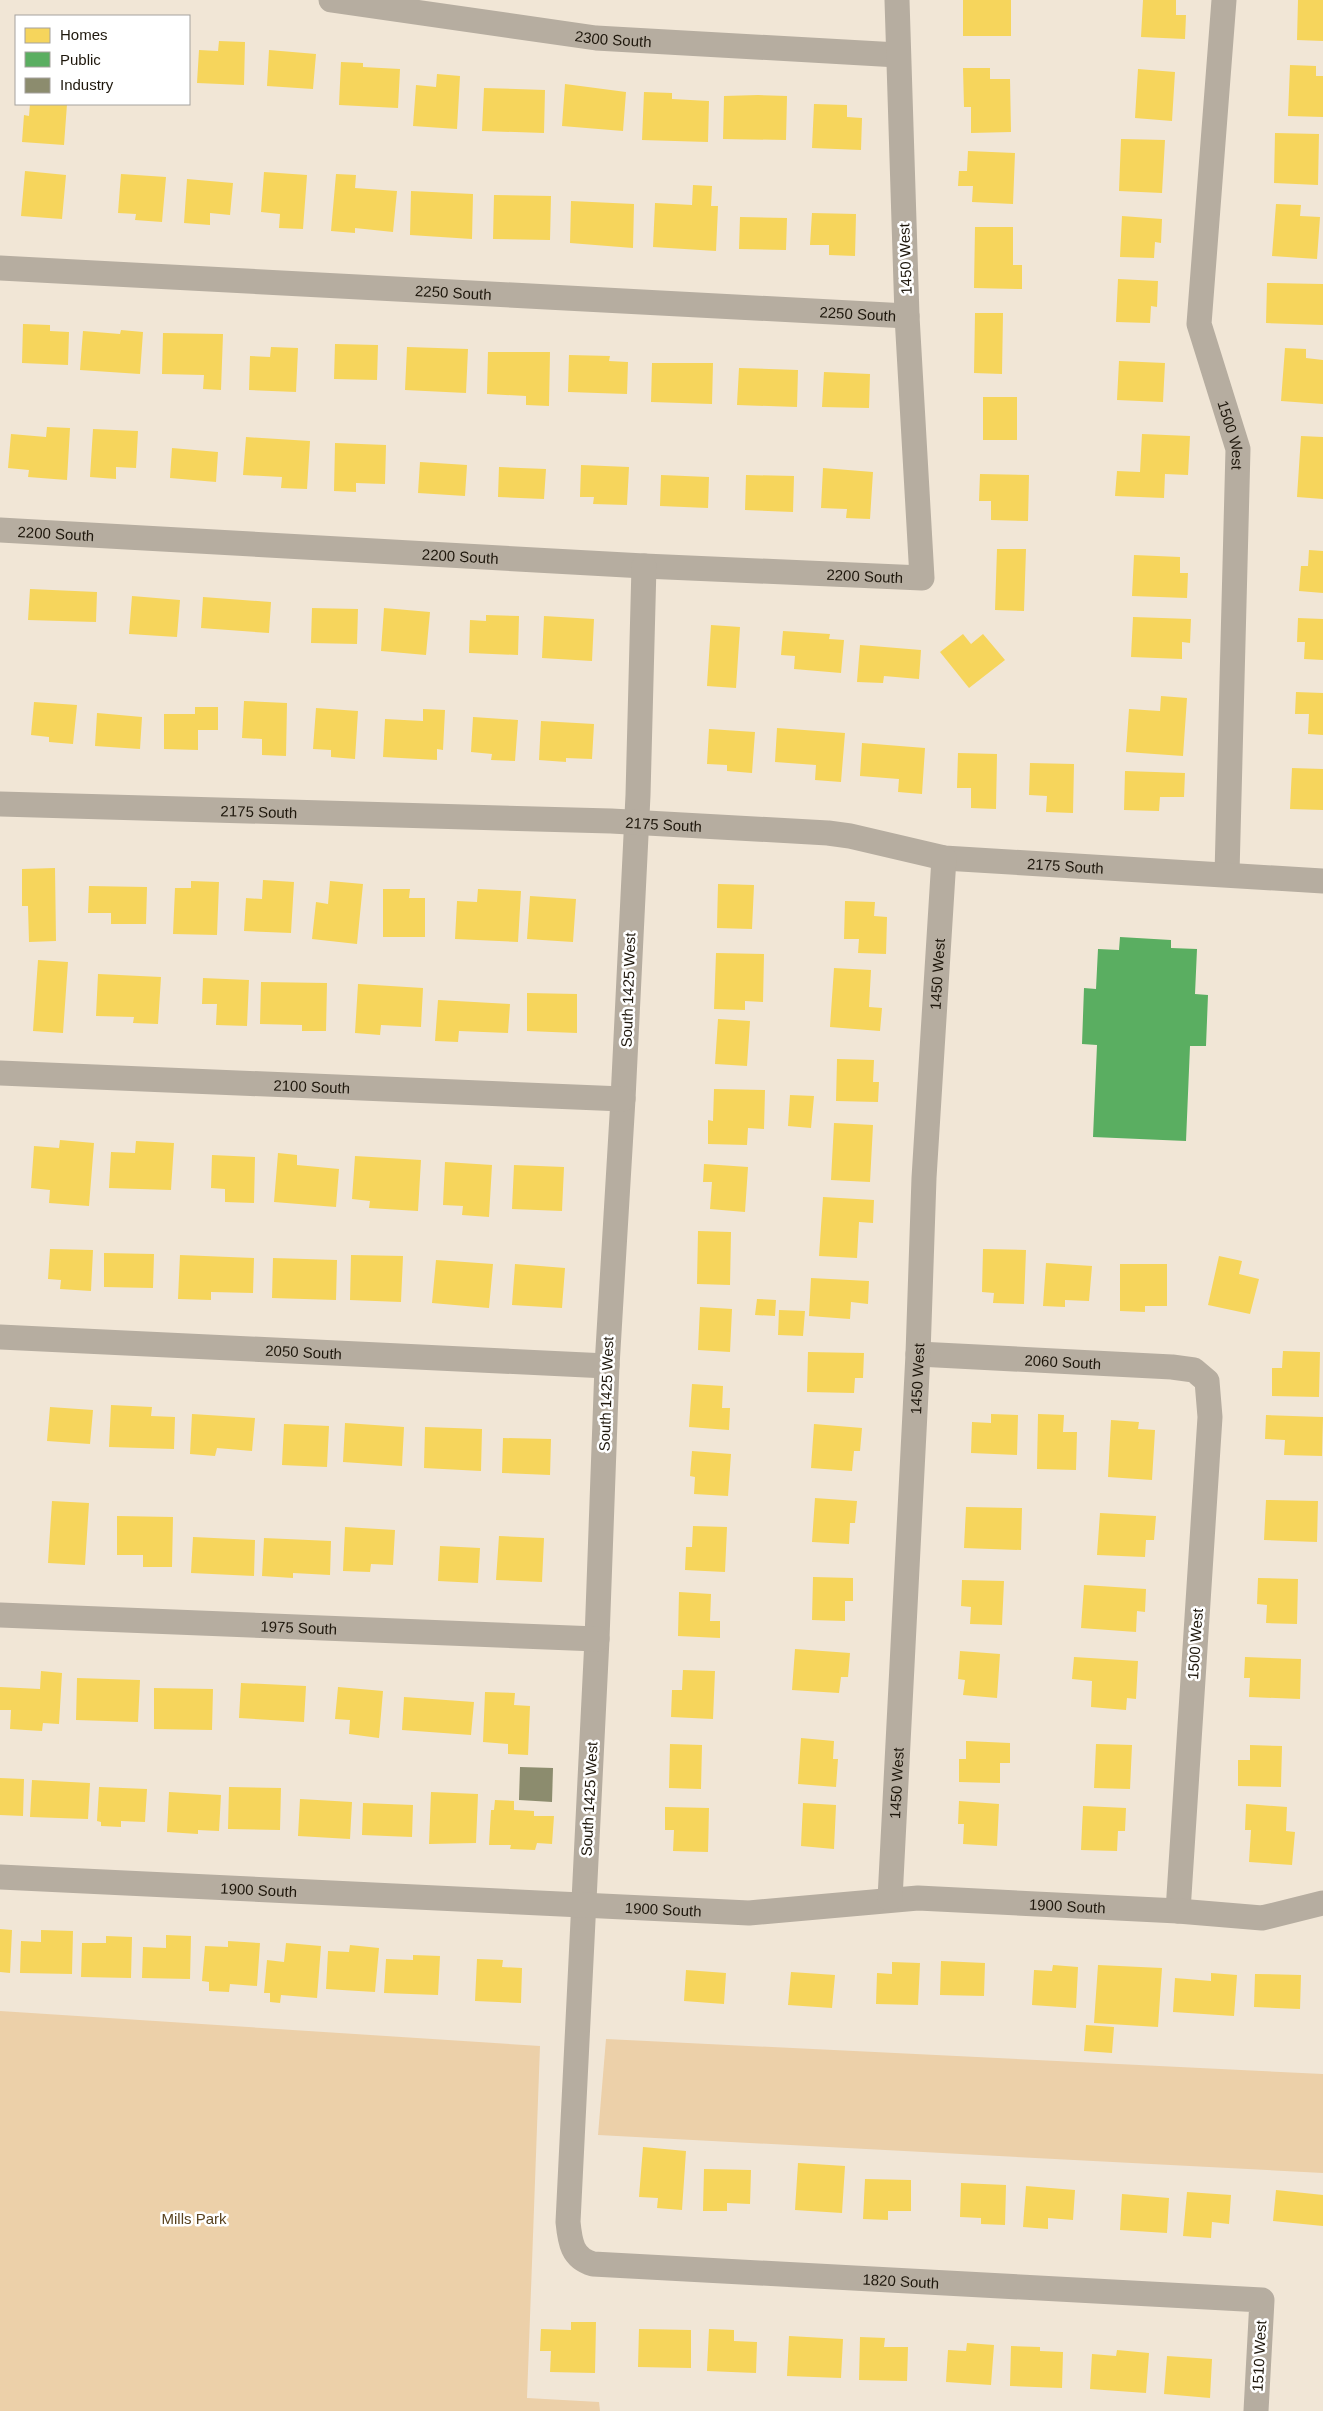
<svg xmlns="http://www.w3.org/2000/svg" width="1323" height="2411" viewBox="0 0 1323 2411" font-family="Helvetica,sans-serif">
<rect width="100%" height="100%" fill="#f1e6d6"/>
<path fill="#ecd0a9" d="M0,2011L540,2046L527,2398L599,2402L600,2411H0Z
M606,2039L1323,2074V2173L598,2135Z"/>
<path fill="#f6d55c" d="M963,0H1011V36H963Z
M1143,0H1176V15H1186L1185,39L1141,37Z
M1298,0H1323V41L1297,40Z
M219,41L245,42L244,85L197,83L199,50L218,51Z
M269,50L316,54L313,89L267,86Z
M341,62L363,63V67L400,69L398,108L339,105Z
M1290,65L1316,66V76H1323V117L1288,116Z
M963,68H990V79H1010L1011,132L971,133V107H964Z
M1138,69L1175,72L1172,121L1135,118Z
M437,74L460,76L457,129L413,126L416,85L436,87Z
M565,84L626,92L623,131L562,126Z
M484,88L545,90L544,133L482,131Z
M644,92L672,93V99L709,101L708,142L642,140Z
M758,95L787,96L786,140L723,139L724,96Z
M30,104H67L64,145L22,142L24,115L29,116Z
M814,104L847,105V117L862,118L861,150L812,148Z
M1275,133L1319,134L1318,185L1274,183Z
M1121,139L1165,140L1162,193L1119,191Z
M968,151L1015,153L1013,204L972,202L973,186H958L959,171H967Z
M25,171L66,175L62,219L21,216Z
M264,172L307,175L303,229L279,228L280,214L261,212Z
M121,174L166,177L162,222L135,220L136,214L118,213Z
M336,174L356,175L355,188L397,191L393,232L355,228V233L331,231Z
M187,179L233,183L230,215L210,213V225L184,223Z
M693,185L712,186L711,206H718L716,251L653,247L655,203L692,205Z
M411,191L473,194L472,239L410,235Z
M494,195L551,196L550,240L493,239Z
M571,201L634,204L633,248L570,243Z
M1276,204L1301,205L1300,216L1320,217L1317,259L1272,256Z
M812,213L856,214L855,256L829,255V245H810Z
M1122,216L1162,219L1161,243L1155,242L1154,258L1120,257Z
M740,217L787,218L786,250L739,249Z
M975,227H1013V265H1022V289L974,288Z
M1118,279L1158,281L1157,307L1151,306L1150,323L1116,322Z
M1267,283L1323,284V325L1266,323Z
M975,313H1003L1002,374L974,373Z
M23,324L50,325V331L69,332L68,365L22,363Z
M121,330L143,332L140,374L80,370L83,331L120,334Z
M163,333L223,334L221,390L203,389L204,375L162,374Z
M335,344L378,345L377,380L334,379Z
M271,347L298,348L296,392L249,390L250,356L270,357Z
M407,347L468,349L466,393L405,390Z
M1285,348L1306,349V358L1323,360V404L1281,401Z
M488,352H550L549,406L526,405V396L487,394Z
M569,355L610,356L609,361L628,362L627,394L568,392Z
M1119,361L1165,363L1163,402L1117,400Z
M652,363H713L712,404L651,402Z
M739,368L798,370L797,407L737,405Z
M824,372L870,374L869,408L822,407Z
M983,397H1017V440H983Z
M47,427L70,428L67,480L28,477L29,470L8,468L11,434L46,437Z
M93,429L138,431L136,468L116,467V479L90,477Z
M1142,434L1190,436L1188,475L1165,474L1164,498L1115,496L1117,471L1140,472Z
M1301,436L1323,437V499L1297,497Z
M246,437L310,441L307,489L281,488L282,477L243,475Z
M335,443L386,445L385,484L356,483V492L334,491Z
M172,448L218,452L216,482L170,478Z
M420,462L467,465L465,496L418,493Z
M581,465L629,467L627,505L593,504L594,497H580Z
M499,467L546,469L544,499L498,497Z
M823,468L873,472L870,519L846,518L847,509L821,508Z
M980,474L1029,475L1028,521L991,520V501H979Z
M661,475L709,477L708,508L660,506Z
M746,475L794,476L793,512L745,510Z
M997,549H1026L1024,611L995,610Z
M1309,550L1323,551V593L1299,591L1301,566H1308Z
M1134,555L1180,557V573H1188L1187,598L1132,596Z
M30,589L97,592L96,622L28,620Z
M132,596L180,600L177,637L129,634Z
M203,597L271,602L269,633L201,628Z
M312,608L358,609L357,644L311,643Z
M384,608L430,612L426,655L381,651Z
M486,615L519,616L518,655L469,653L470,620L486,621Z
M544,616L594,619L592,661L542,658Z
M1133,617L1191,619L1190,643L1182,642V659L1131,657Z
M1298,618L1323,619V660L1304,659L1305,642H1297Z
M711,625L740,627L736,688L707,686Z
M783,631L830,634L829,639L844,640L841,673L794,669L795,656L781,655Z
M963,634L971,644L983,634L1005,660L969,688L940,652Z
M860,645L921,650L919,679L884,676L883,683L857,682Z
M1296,692L1323,693V735L1308,734L1309,714H1295Z
M1161,696L1187,698L1183,756L1126,752L1129,709L1160,711Z
M244,701L287,703L286,756L262,755V739L242,738Z
M34,702L77,705L73,744L49,742V737L31,735Z
M195,707H218V730H198V750L164,749V714H195Z
M316,708L358,711L355,759L331,757V750L313,749Z
M423,709L445,710L443,750L437,749V760L383,757L385,719L423,721Z
M97,713L142,717L140,749L95,746Z
M473,717L518,720L515,761L491,760L492,754L471,752Z
M541,721L594,724L592,759L566,758V762L539,760Z
M777,728L845,733L841,782L815,780L816,765L775,762Z
M709,729L755,732L752,773L727,771V765L707,764Z
M862,743L925,748L922,794L898,792L899,779L860,776Z
M958,753L997,754L996,809L971,808V788H957Z
M1030,763L1074,764L1073,813L1046,812L1047,796L1029,795Z
M1292,768L1323,769V810L1290,809Z
M1125,771L1185,773L1184,797H1160L1159,811L1124,810Z
M55,868L56,941L29,942L28,906H22V869Z
M263,880L294,882L291,933L244,931L246,898L262,899Z
M191,881L219,882L217,935L173,934L175,888H191Z
M330,881L363,884L357,944L312,939L316,902L328,904Z
M718,884L754,885L752,929L717,928Z
M89,886L147,887L146,924H111V913H88Z
M383,889H410L409,898H425V937H383Z
M478,889L521,891L518,942L455,939L457,901L477,902Z
M530,896L576,899L573,942L527,939Z
M845,901L875,902L874,916L887,917L886,954L858,953L859,939H844Z
M716,953L764,954L763,1002L745,1001V1010L714,1009Z
M38,960L68,962L63,1033L33,1031Z
M834,968L871,970L869,1007L882,1008L880,1031L830,1027Z
M98,974L161,977L158,1024L133,1023L134,1017L96,1016Z
M203,978L249,980L247,1026L216,1025L217,1004H202Z
M261,982L327,983L326,1031H302V1025L260,1024Z
M358,984L423,988L421,1027L381,1025L380,1035L355,1033Z
M527,993L577,994V1033L527,1031Z
M438,1000L510,1004L508,1033L459,1031L458,1042L435,1041Z
M718,1019L750,1021L747,1066L715,1064Z
M837,1059L874,1060L873,1082H879L878,1102L836,1101Z
M714,1089L765,1090L764,1129L748,1128L747,1145L708,1144V1120L713,1121Z
M790,1095L814,1096L811,1128L788,1126Z
M834,1123L873,1125L870,1182L831,1180Z
M60,1140L94,1143L89,1206L49,1203L50,1190L31,1188L34,1146L59,1148Z
M136,1141L174,1143L171,1190L109,1188L111,1152L135,1153Z
M278,1153L297,1155V1165L339,1169L336,1207L274,1202Z
M212,1155L255,1157L254,1203L225,1202V1189L211,1188Z
M355,1156L421,1160L418,1211L369,1208L370,1201L352,1199Z
M445,1162L492,1165L489,1217L462,1215L463,1206L443,1205Z
M704,1164L748,1167L745,1212L710,1209L712,1182H703Z
M514,1165L564,1167L562,1211L512,1209Z
M823,1197L874,1200L873,1223L859,1222L857,1258L819,1256Z
M698,1231L731,1232L730,1285L697,1284Z
M50,1249L93,1250L91,1291L60,1289L61,1280L48,1279Z
M983,1249L1026,1250L1024,1304L993,1303L994,1293L982,1292Z
M104,1253L154,1254L153,1288L104,1287Z
M180,1255L254,1258L253,1293L211,1292V1300L178,1299Z
M351,1255L403,1256L401,1302L350,1300Z
M1219,1256L1242,1261L1239,1274L1259,1279L1250,1314L1208,1305Z
M273,1258L337,1260L336,1300L272,1298Z
M436,1260L493,1264L489,1308L432,1303Z
M1046,1263L1092,1266L1089,1301L1065,1300V1307L1043,1306Z
M515,1264L565,1268L562,1308L512,1305Z
M1120,1264H1167V1306H1145V1312L1120,1311Z
M811,1278L869,1281L868,1304L851,1302L850,1319L809,1316Z
M757,1299L776,1300L775,1316L755,1315Z
M700,1307L732,1309L730,1352L698,1350Z
M779,1310L805,1311L803,1336L778,1335Z
M1283,1351L1320,1352L1319,1397L1272,1396V1368H1282Z
M808,1352L864,1353L863,1378H855L854,1393L807,1392Z
M692,1384L723,1386L722,1408H730L729,1430L689,1427Z
M111,1405L152,1407L151,1416L175,1417L174,1449L109,1447Z
M50,1407L93,1410L90,1444L47,1441Z
M192,1414L255,1418L252,1451L217,1448L215,1456L190,1454Z
M991,1414L1018,1415L1017,1455L971,1453L972,1422L991,1423Z
M1038,1414L1064,1415L1063,1432H1077L1076,1470L1037,1469Z
M1266,1415L1323,1417L1322,1456L1284,1455L1285,1440L1265,1439Z
M1111,1420L1139,1422L1138,1429L1155,1430L1152,1480L1108,1477Z
M345,1423L404,1427L402,1466L343,1462Z
M284,1424L329,1426L327,1467L282,1465Z
M814,1424L862,1428L860,1451H854L852,1471L811,1468Z
M425,1427L482,1429L481,1471L424,1468Z
M503,1438L551,1439L550,1475L502,1473Z
M692,1451L731,1454L728,1496L694,1494L695,1477L690,1476Z
M815,1498L857,1501L855,1523H850L849,1544L812,1542Z
M1266,1500L1318,1501L1317,1542L1264,1540Z
M52,1501L89,1503L85,1565L48,1563Z
M966,1507L1022,1508L1021,1550L964,1548Z
M1100,1513L1156,1516L1154,1540H1146L1145,1557L1097,1555Z
M117,1516L173,1517L172,1567H143V1555H117Z
M693,1526L727,1527L725,1572L685,1570L686,1547H692Z
M345,1527L395,1530L393,1565L371,1564L370,1572L343,1571Z
M499,1536L544,1538L542,1582L496,1580Z
M193,1537L255,1540L254,1576L191,1573Z
M264,1538L331,1541L330,1575L293,1573V1578L262,1576Z
M440,1546L480,1548L478,1583L438,1581Z
M813,1577L853,1578V1601H845V1621L812,1620Z
M1258,1578L1298,1579L1297,1624L1266,1623L1267,1605L1257,1604Z
M962,1580L1004,1581L1002,1625L970,1624L971,1607L961,1606Z
M1084,1585L1146,1589L1145,1612L1137,1611L1136,1632L1081,1628Z
M679,1592L711,1594L710,1621H720V1638L678,1636Z
M795,1649L850,1653L848,1677H841L839,1693L792,1690Z
M960,1651L1000,1654L997,1698L963,1695L965,1680L958,1679Z
M1074,1657L1138,1661L1136,1699L1127,1698L1126,1710L1091,1707L1092,1681L1072,1679Z
M1245,1657L1301,1659L1300,1699L1249,1697L1250,1678H1244Z
M683,1670L715,1671L713,1719L671,1717L672,1690H682Z
M41,1671L62,1673L59,1724L43,1723L42,1731L10,1729L11,1710H0V1687L40,1689Z
M77,1678L140,1680L138,1722L76,1720Z
M241,1683L306,1686L304,1722L239,1718Z
M338,1687L383,1691L379,1738L349,1734L350,1720L335,1719Z
M154,1688L213,1689L212,1730L154,1729Z
M485,1692L515,1693L514,1705L530,1706L528,1755L508,1754V1744L483,1742Z
M404,1697L474,1702L471,1735L402,1730Z
M801,1738L834,1741L833,1759H838L836,1787L798,1784Z
M966,1741L1010,1743V1763H1000V1783L959,1782V1759H966Z
M670,1744L702,1745L701,1789L669,1788Z
M1096,1744L1132,1745L1130,1789L1094,1788Z
M1250,1745L1282,1746L1281,1787L1238,1786V1760H1250Z
M0,1778L24,1779L23,1816L0,1815Z
M32,1780L90,1783L88,1819L30,1817Z
M99,1787L147,1789L145,1822L121,1821V1827L101,1826V1822L97,1821Z
M229,1787L281,1788L280,1830L228,1829Z
M169,1792L221,1795L219,1831L198,1830V1834L167,1832Z
M431,1792L478,1794L476,1843L429,1844Z
M300,1799L352,1802L350,1839L298,1836Z
M495,1800L514,1801V1810L534,1811V1816H554L552,1844L537,1843L535,1850L510,1849L511,1845H489L491,1810H494Z
M959,1801L999,1804L997,1846L963,1844L964,1824H958Z
M363,1803L413,1805L412,1837L362,1835Z
M803,1803L836,1805L834,1849L801,1846Z
M1246,1804L1287,1807L1286,1831L1295,1832L1292,1865L1249,1862L1251,1830H1245Z
M1083,1806L1126,1808L1125,1831H1118L1117,1851L1081,1850Z
M665,1807L709,1808L708,1852L673,1851L674,1830H665Z
M0,1929L12,1930L10,1973L0,1972Z
M41,1930L73,1931L72,1974L20,1973L21,1941L41,1942Z
M166,1935L191,1936L190,1979L142,1978L143,1947L166,1948Z
M106,1936L132,1937L131,1978L81,1977L82,1943H106Z
M228,1941L260,1943L257,1986L230,1984L229,1992L209,1991V1982L202,1981L205,1946L228,1947Z
M286,1943L321,1946L317,1998L281,1995L280,2003L270,2002V1993H264L267,1960L284,1962Z
M350,1945L379,1948L375,1992L326,1989L328,1951L349,1952Z
M413,1955L440,1956L438,1995L384,1993L386,1959L413,1960Z
M477,1959L503,1960L502,1967L522,1968L521,2003L475,2001Z
M941,1961L985,1963L984,1996L940,1995Z
M892,1962L920,1963L918,2005L876,2004L877,1973L892,1974Z
M1053,1965L1078,1967L1076,2008L1032,2005L1034,1970L1052,1971Z
M1098,1965L1162,1968L1158,2027L1094,2023Z
M686,1970L726,1973L724,2004L684,2001Z
M791,1972L835,1975L832,2008L788,2005Z
M1211,1973L1237,1975L1234,2016L1173,2012L1175,1978L1211,1981Z
M1255,1974L1301,1975L1300,2009L1254,2007Z
M1086,2025L1114,2027L1112,2053L1084,2051Z
M643,2147L686,2151L682,2210L657,2208L658,2198L639,2197Z
M798,2163L845,2166L842,2213L795,2210Z
M704,2169L751,2170L750,2204L727,2203V2211H703Z
M865,2179L911,2180V2211H888V2220L863,2219Z
M961,2183L1006,2185L1005,2225L981,2224V2218L960,2217Z
M1026,2186L1075,2190L1073,2220L1048,2218V2229L1023,2227Z
M1276,2190L1323,2195V2226L1273,2221Z
M1187,2192L1231,2195L1229,2224L1212,2222L1211,2238L1183,2236Z
M1122,2194L1169,2198L1167,2233L1120,2230Z
M571,2322H596L595,2373L550,2372L551,2351H540L541,2329L571,2330Z
M639,2329L691,2330V2368L638,2367Z
M709,2329L734,2330V2341L757,2342L756,2373L707,2371Z
M789,2336L843,2339L841,2378L787,2376Z
M860,2337L885,2338L884,2347H908L907,2381L859,2380Z
M967,2343L994,2345L991,2385L946,2382L948,2350L966,2351Z
M1011,2346L1040,2347V2351L1063,2352L1062,2388L1010,2386Z
M1117,2350L1149,2353L1146,2393L1090,2389L1092,2354L1116,2356Z
M1167,2356L1212,2359L1210,2398L1164,2394Z"/>
<path fill="#5aae61" d="M1120,937L1171,940V948L1197,949L1195,994L1208,995L1206,1046H1190L1186,1141L1093,1137L1097,1045L1082,1044L1084,988L1096,989L1098,949L1119,950Z"/>
<path fill="#8c8c6e" d="M520,1767L553,1768L552,1802L519,1800Z"/>
<g fill="none" stroke-linecap="round" stroke-linejoin="round">
<g stroke="#b6ada0" stroke-width="25">
<path id="s1" d="M331,0L596,38L898,55"/>
<path id="s2" d="M1224,0L1199,324L1238,449L1227,874"/>
<path id="s3" d="M0,268L907,316"/>
<path id="s4" d="M0,530L644,566L922,578L907,316L897,0"/>
<path id="s5" d="M644,566L638,795L623,1099L607,1366L597,1639L568,2222C570,2242 572,2258 593,2264L1262,2300L1256,2411"/>
<path id="s6" d="M0,804L611,821L828,833L850,836L944,858L1323,881"/>
<path id="s7" d="M0,1073L623,1099"/>
<path id="s8" d="M0,1337L607,1366"/>
<path id="s9" d="M918,1354L1172,1367L1194,1370L1207,1381L1210,1417L1178,1911"/>
<path id="s10" d="M0,1615L597,1639"/>
<path id="s11" d="M0,1877L749,1913L918,1898L1178,1911L1262,1918L1323,1903"/>
<path id="s12" d="M890,1899L918,1354L924,1178L944,858"/>
</g>
</g>
<g text-anchor="middle" dominant-baseline="central" stroke-width="5" stroke-linejoin="round" paint-order="stroke">
<g font-size="15" fill="#1e170c" stroke="#fff">
<text stroke="none"><textPath href="#s1" startOffset="285">2300 South</textPath></text>
<text transform="translate(905 259) rotate(-92)">1450 West</text>
<text stroke="none"><textPath href="#s3" startOffset="454">2250 South</textPath></text>
<text stroke="none"><textPath href="#s3" startOffset="859">2250 South</textPath></text>
<text stroke="none"><textPath href="#s2" startOffset="441">1500 West</textPath></text>
<text stroke="none"><textPath href="#s4" startOffset="56">2200 South</textPath></text>
<text stroke="none"><textPath href="#s4" startOffset="461">2200 South</textPath></text>
<text stroke="none"><textPath href="#s4" startOffset="866">2200 South</textPath></text>
<text stroke="none"><textPath href="#s6" startOffset="259">2175 South</textPath></text>
<text stroke="none"><textPath href="#s6" startOffset="664">2175 South</textPath></text>
<text stroke="none"><textPath href="#s6" startOffset="1069">2175 South</textPath></text>
<text stroke="none"><textPath href="#s12" startOffset="926">1450 West</textPath></text>
<text transform="translate(628 990) rotate(-88)">South 1425 West</text>
<text stroke="none"><textPath href="#s7" startOffset="312">2100 South</textPath></text>
<text stroke="none"><textPath href="#s8" startOffset="304">2050 South</textPath></text>
<text stroke="none"><textPath href="#s9" startOffset="145">2060 South</textPath></text>
<text stroke="none"><textPath href="#s12" startOffset="521">1450 West</textPath></text>
<text transform="translate(606 1394) rotate(-88)">South 1425 West</text>
<text stroke="none"><textPath href="#s10" startOffset="299">1975 South</textPath></text>
<text transform="translate(1195 1644) rotate(-86)">1500 West</text>
<text stroke="none"><textPath href="#s12" startOffset="116">1450 West</textPath></text>
<text transform="translate(589 1799) rotate(-87)">South 1425 West</text>
<text stroke="none"><textPath href="#s11" startOffset="259">1900 South</textPath></text>
<text stroke="none"><textPath href="#s11" startOffset="1069">1900 South</textPath></text>
<text stroke="none"><textPath href="#s11" startOffset="664">1900 South</textPath></text>
<text stroke="none"><textPath href="#s5" startOffset="2019">1820 South</textPath></text>
<text transform="translate(1259 2356) rotate(-87)">1510 West</text>
</g>
<g font-size="15" fill="#59421f" stroke="#fff">
<text x="194" y="2218">Mills Park</text>
</g>
</g>
<rect x="15" y="15" width="175" height="90" fill="#ffffff" stroke="#a5a29e"/>
<rect x="25" y="28" width="25" height="15" fill="#f6d55c" stroke="#a5a29e"/>
<text x="60" y="40" font-size="15" fill="#1e170c">Homes</text>
<rect x="25" y="52" width="25" height="15" fill="#5aae61" stroke="#a5a29e"/>
<text x="60" y="65" font-size="15" fill="#1e170c">Public</text>
<rect x="25" y="78" width="25" height="15" fill="#8c8c6e" stroke="#a5a29e"/>
<text x="60" y="90" font-size="15" fill="#1e170c">Industry</text>
</svg>
